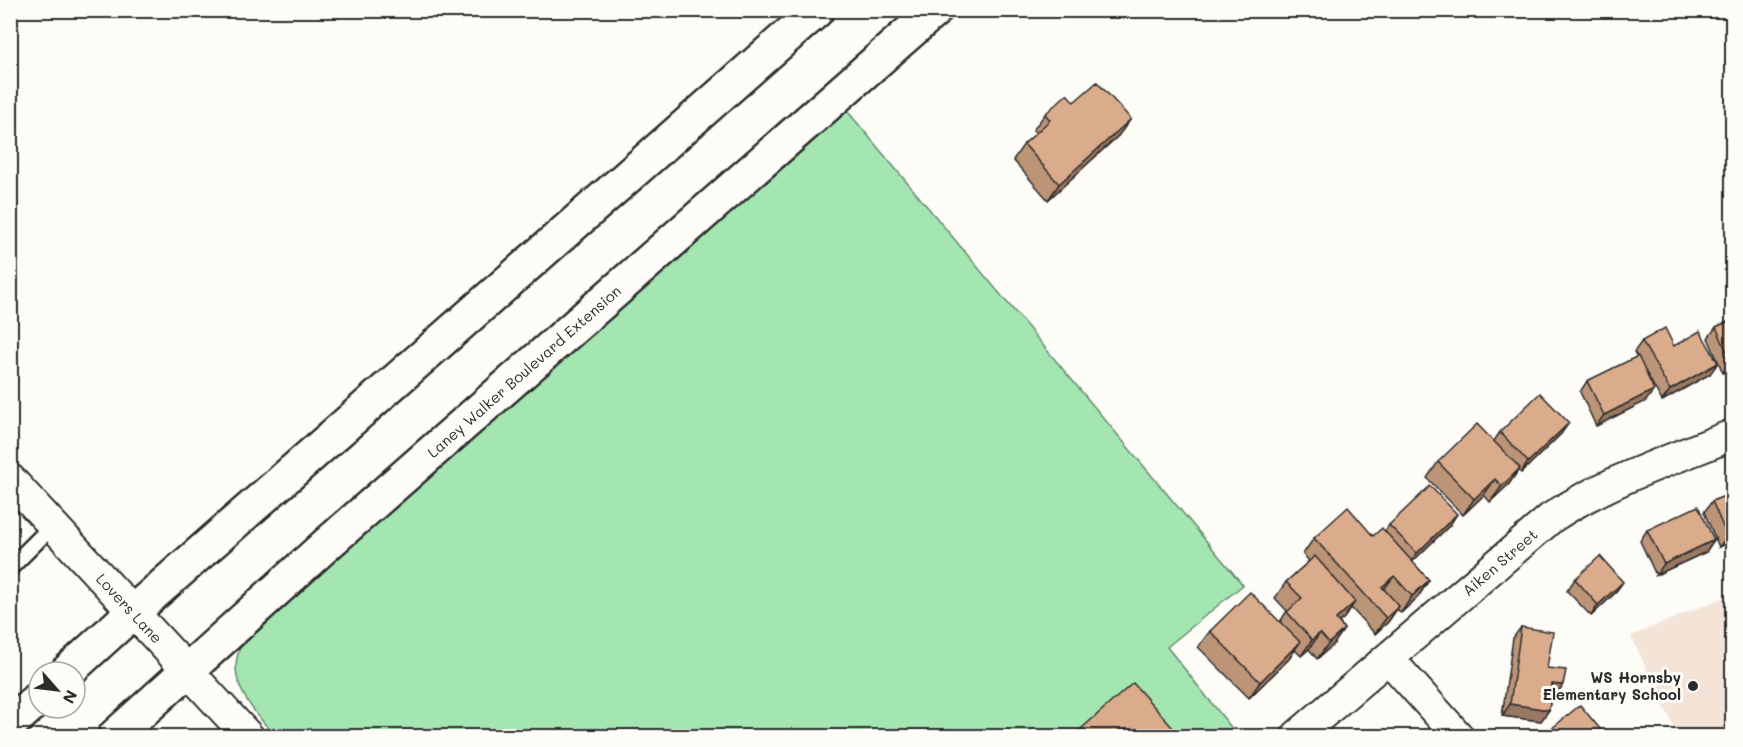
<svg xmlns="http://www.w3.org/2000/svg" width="1743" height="747" viewBox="0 0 1743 747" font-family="Mali,sans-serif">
<rect width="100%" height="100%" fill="#fdfcf7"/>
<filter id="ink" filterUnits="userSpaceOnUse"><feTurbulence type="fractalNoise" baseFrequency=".0167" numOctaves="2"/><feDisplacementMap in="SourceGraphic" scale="12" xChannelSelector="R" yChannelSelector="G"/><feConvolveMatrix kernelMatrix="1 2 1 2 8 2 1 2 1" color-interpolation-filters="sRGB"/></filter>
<g filter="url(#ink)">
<path fill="#f3e4d7" d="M1732,594V736H1678L1631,636Z"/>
<path fill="#a3e6b1" stroke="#67886e" stroke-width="1.5" d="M844,107L1243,585L1167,647L1238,736H275C257,715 228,685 238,654C240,645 247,637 252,630Z"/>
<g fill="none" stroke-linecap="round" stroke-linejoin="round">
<defs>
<path id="service" d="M10,568L53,525"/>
<g id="minor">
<path id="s1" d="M10,479L248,736"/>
<path d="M1389,659L1458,736"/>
<path id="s2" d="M1297,736L1551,518C1606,481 1671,460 1732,435"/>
</g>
<g id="secondary">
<path d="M67,672L134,611L817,10"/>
<path d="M10,724L39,698"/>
<path id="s3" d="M115,736L326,545L935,10"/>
</g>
</defs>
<use href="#service" stroke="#2b2b2b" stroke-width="20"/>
<use href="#minor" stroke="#2b2b2b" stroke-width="34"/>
<use href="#secondary" stroke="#2b2b2b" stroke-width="38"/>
<use href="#service" stroke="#fdfcf7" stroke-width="15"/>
<use href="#minor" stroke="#fdfcf7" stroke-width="30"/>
<use href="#secondary" stroke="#fdfcf7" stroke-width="33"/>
</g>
<path fill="#bc9478" stroke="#2b2b2b" stroke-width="1.5" d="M1074,102L1119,135L1048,200L1013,160L1024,144L1036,133L1033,130L1045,114Z
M1732,320V368L1723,373L1708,338L1716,327Z
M1642,341L1674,346L1710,374L1662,401L1644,369L1646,401L1596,426L1580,392L1587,381L1637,357L1634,352Z
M1500,432L1561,434L1521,473L1518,470L1509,484L1490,502L1484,495L1463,515L1427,478L1438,462L1494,441Z
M1732,493V541L1719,547L1704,512L1712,501Z
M1389,525H1450L1412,562L1429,580L1418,597L1401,613L1397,609L1388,622L1375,634L1351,608L1344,618L1339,622L1344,629L1333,645L1317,659L1309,649L1301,656L1295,650L1289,659L1249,698L1198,647L1210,631L1280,622L1287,611L1275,598L1286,582L1309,561L1303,554L1314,538L1373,536L1385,531Z
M1647,530L1706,552L1656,575L1640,541Z
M1575,579L1615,593L1591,616L1567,591Z
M1521,627L1547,668L1563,685L1555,696H1551L1549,710L1541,721L1502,716L1513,638Z
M1551,729L1606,736H1546Z"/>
<path fill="#997862" stroke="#2b2b2b" stroke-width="1.5" d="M1131,119L1119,135L1048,200L1059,184Z
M1731,361H1732V368L1723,373Z
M1718,363L1710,374L1662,401L1670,390Z
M1654,390L1646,401L1596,426L1604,415Z
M1569,423L1561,434L1521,473L1528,462Z
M1520,468L1509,484L1490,502L1502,486Z
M1495,479L1484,495L1463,515L1474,499Z
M1457,514L1450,525L1409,565L1417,553Z
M1732,533V541L1719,547L1727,536Z
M1714,540L1706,552L1656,575L1664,564Z
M1394,576L1382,592L1371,603L1382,587Z
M1429,580L1418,597L1401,613L1412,596Z
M1623,582L1615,593L1591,616L1598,605Z
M1355,602L1344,618L1324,635L1336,619Z
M1399,606L1388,622L1375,634L1386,618Z
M1344,629L1333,645L1317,659L1329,643Z
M1320,633L1309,649L1301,656L1312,640Z
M1300,642L1289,659L1249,698L1260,682Z
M1552,684L1563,685L1555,696L1545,695Z
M1510,704L1549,710L1541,721L1502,716Z"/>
<path fill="#dbac8c" stroke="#2b2b2b" stroke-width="1.5" d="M1097,82L1131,119L1059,184L1024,144L1050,120L1045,114L1067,94L1074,102Z
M1732,320V361H1731L1716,327Z
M1665,328L1674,346L1700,331L1718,363L1670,390L1642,341Z
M1638,356L1654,390L1604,415L1587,381Z
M1540,393L1569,423L1528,462L1500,432Z
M1477,424L1520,468L1502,486L1495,479L1474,499L1438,462Z
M1430,486L1457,514L1417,553L1389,525Z
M1732,493V533L1727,536L1712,501Z
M1698,506L1714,540L1664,564L1647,530Z
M1348,507L1373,536L1382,528L1429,580L1412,596L1394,576L1382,587L1399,606L1386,618L1314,538Z
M1315,556L1355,602L1336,619L1344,629L1329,643L1320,633L1312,640L1287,612L1302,598L1286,582Z
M1600,556L1623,582L1598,605L1575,579Z
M1250,592L1300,642L1260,682L1210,631Z
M1521,627L1553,632L1547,668L1566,670L1563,685L1552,684L1549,710L1510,704Z
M1133,683L1180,736H1073Z
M1580,705L1606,736H1557L1551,729Z"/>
</g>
<circle fill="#2b2b2b" stroke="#fdfcf7" stroke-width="2" cx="1693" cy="686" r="6"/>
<g text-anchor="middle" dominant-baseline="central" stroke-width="6" stroke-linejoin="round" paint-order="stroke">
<g font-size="15" fill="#2b2b2b" stroke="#fdfcf7">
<text stroke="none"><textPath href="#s3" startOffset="548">Laney Walker Boulevard Extension</textPath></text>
<text stroke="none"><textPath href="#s2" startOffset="267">Aiken Street</textPath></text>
<text stroke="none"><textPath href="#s1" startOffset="176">Lovers Lane</textPath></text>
</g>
<g font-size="15" font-weight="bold" fill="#2b2b2b" stroke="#fdfcf7" text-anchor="end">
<text x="1681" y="677">WS Hornsby<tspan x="1681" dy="17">Elementary School</tspan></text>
</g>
</g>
<rect width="1743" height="747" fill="none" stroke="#fdfcf7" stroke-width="36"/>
<rect x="18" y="18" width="1707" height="711" fill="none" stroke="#2b2b2b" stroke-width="2" filter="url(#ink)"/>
<g transform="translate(57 690) rotate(118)"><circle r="28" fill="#fdfcf7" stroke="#a9a8a5" stroke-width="1.5"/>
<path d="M0-4.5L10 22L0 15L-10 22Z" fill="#2b2b2b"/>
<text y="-9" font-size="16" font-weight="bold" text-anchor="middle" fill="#2b2b2b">N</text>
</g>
</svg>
